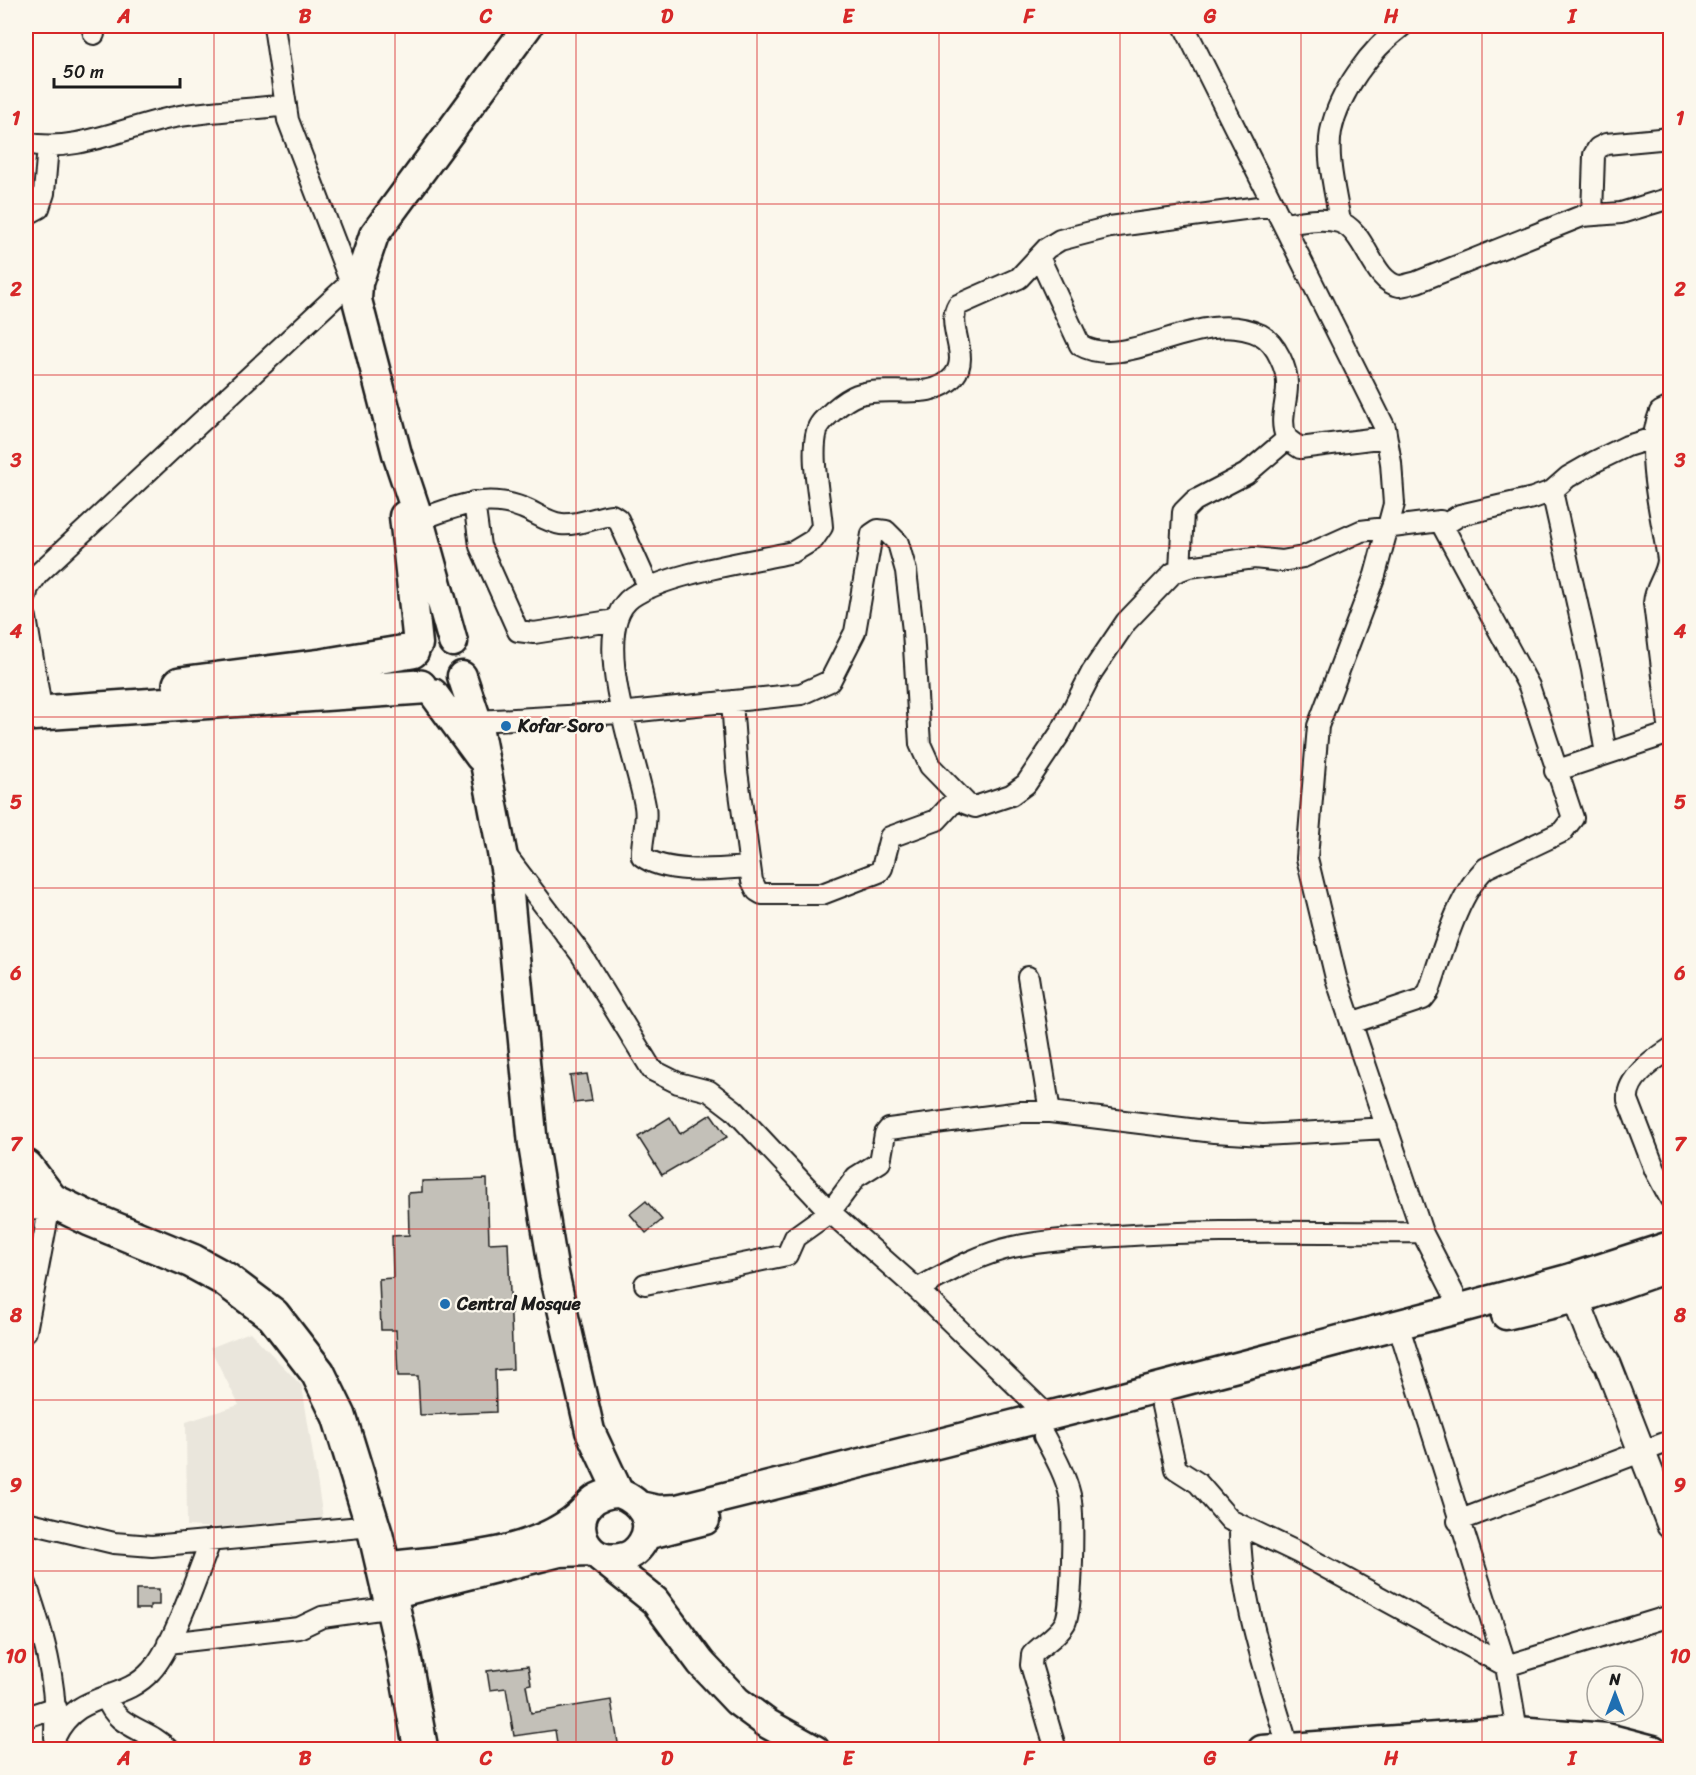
<svg xmlns="http://www.w3.org/2000/svg" width="1696" height="1775" viewBox="0 0 1696 1775" font-family="Sriracha,sans-serif">
<rect width="100%" height="100%" fill="#fbf7ec"/>
<filter id="ink" filterUnits="userSpaceOnUse"><feTurbulence type="fractalNoise" baseFrequency=".0167" numOctaves="2"/><feDisplacementMap in="SourceGraphic" scale="12" xChannelSelector="R" yChannelSelector="G"/><feConvolveMatrix kernelMatrix="1 2 1 2 8 2 1 2 1" color-interpolation-filters="sRGB"/></filter>
<g filter="url(#ink)">
<path fill="#eae6dc" d="M250,1332L302,1386L323,1518L246,1530L187,1526L186,1422L239,1405L210,1348Z"/>
<path fill="#c3c0b8" stroke="#1c1c1c" stroke-width="1.5" d="M587,1074L592,1101L574,1103L570,1076Z
M711,1114L727,1137L662,1175L638,1137L670,1117L680,1134Z
M487,1179L489,1243L508,1242L513,1369L495,1370L496,1412L420,1415L418,1376H398L396,1330H381L379,1279L393,1278L392,1236L409,1235L408,1193L422,1192V1181Z
M646,1201L662,1220L646,1233L630,1214Z
M136,1589H159V1605H150V1609H136Z
M528,1666L531,1684L526,1685L531,1713L611,1700L619,1749H558L555,1730L514,1736L506,1688L490,1690L487,1671Z"/>
<g fill="none" stroke-linecap="round" stroke-linejoin="round">
<defs>
<path id="minor" d="M92,26L94,34
M274,26L288,120L355,294
M1184,26L1385,428L1391,463L1394,504L1375,575L1318,726L1307,858L1336,978L1422,1232L1461,1308
M26,143C75,154 126,126 175,117C211,110 249,110 286,105
M26,215L39,208L44,193L48,146
M1592,215L1594,155L1598,148L1606,144L1670,138
M1340,222C1336,194 1326,159 1331,131C1339,92 1371,49 1402,26
M1283,224C1301,222 1321,217 1339,222C1366,230 1372,282 1399,286C1404,286 1412,283 1417,282L1582,216L1621,213L1670,198
M1039,257L1080,345C1128,373 1201,305 1261,335C1276,343 1288,370 1287,386C1287,402 1279,421 1286,436C1288,441 1295,444 1300,448L1386,437
M1552,491L1592,670L1606,754
M474,502L480,546L518,631L534,633L616,620
M419,520C453,507 487,493 523,508C536,513 546,522 561,524C576,526 596,517 612,515L618,519L649,588
M1444,525L1460,515L1533,498L1552,491L1568,477L1596,461L1627,446L1653,438
M1180,570L1183,512L1194,501L1246,474L1287,439
M26,596L28,588L38,574L351,282
M26,618L39,696
M732,701L737,771L752,881L757,891L762,894H822L879,872L882,868L890,837L937,820L959,796
M477,721L620,713L801,694L830,681L855,632L872,534L878,530L886,531L898,543L906,571L913,631L920,744L930,766L967,804L975,807L1011,795L1026,784L1061,732L1092,672L1126,622L1173,573L1189,567L1254,558L1282,561L1303,557L1361,531L1440,521L1529,686L1573,818L1562,832L1486,868C1458,892 1441,957 1429,991L1423,999L1351,1023
M1670,733L1654,603C1655,586 1667,576 1668,560C1662,514 1643,455 1660,412L1670,407
M1555,771L1670,733
M505,854L581,954L652,1070L678,1083L709,1091L734,1110L830,1212L917,1289L1047,1415
M750,867C721,869 666,875 642,856C641,839 648,824 645,806C638,762 586,629 632,597C667,573 749,562 793,552L813,540L822,527C820,499 810,457 817,431C819,422 828,416 834,410C841,404 849,398 857,395C887,384 932,403 954,376C971,356 945,326 958,305L1019,278L1047,248L1060,240L1110,227L1274,205
M1028,977L1050,1112
M1670,1049C1653,1060 1626,1079 1628,1100L1655,1170L1670,1198
M26,1208L49,1211
M645,1284L787,1255L795,1237L830,1212L856,1177L880,1162L885,1134L889,1129L1021,1112H1050L1214,1132L1263,1135L1387,1128
M917,1289C947,1273 979,1254 1013,1247C1046,1240 1082,1238 1117,1236C1218,1229 1320,1233 1422,1232
M26,1331L51,1200
M1403,1340L1506,1666L1517,1731
M1162,1406L1176,1469L1198,1483L1230,1520L1299,1553L1506,1666L1670,1616
M1044,1436C1054,1455 1065,1474 1070,1495C1074,1513 1073,1608 1065,1623C1057,1637 1042,1644 1032,1655L1031,1665L1056,1750
M1458,1521L1670,1441
M26,1522L114,1543L152,1546L372,1526
M1240,1525C1239,1598 1268,1678 1288,1747
M26,1584C43,1633 57,1681 55,1733
M168,1643L299,1628L322,1617L394,1607
M106,1697C117,1730 147,1727 169,1750
M26,1717L56,1707
M55,1737C78,1689 122,1704 151,1671C174,1646 197,1574 211,1540"/>
<path id="tertiary" d="M1568,1279L1590,1335L1608,1365L1670,1524"/>
<path id="secondary" d="M404,516L418,644
M453,642L419,520L397,454L357,300L358,283L374,235L528,26
M462,676L477,721L508,884L533,1145L554,1273L590,1431L619,1493C640,1501 656,1521 642,1543C637,1551 629,1557 620,1558C573,1566 564,1493 619,1493
M433,693L480,757
M1506,1315L1593,1294L1670,1267
M640,1506L658,1510L677,1509L1096,1404L1461,1308L1568,1279L1670,1246
M646,1535L705,1520
M600,1557L655,1601L701,1663L737,1701L768,1724L815,1750
M384,1567C446,1559 542,1557 586,1508
M391,1594L560,1552L591,1551
M1262,1750L1517,1731L1607,1738L1653,1750"/>
<path id="trunk" d="M180,684L322,666L412,651
M26,714L420,687
M26,1167L51,1200L90,1219L192,1261L225,1279L273,1315L318,1373L339,1416L376,1536L403,1652L421,1750"/>
</defs>
<use href="#minor" stroke="#1c1c1c" stroke-width="24"/>
<use href="#tertiary" stroke="#1c1c1c" stroke-width="30"/>
<use href="#secondary" stroke="#1c1c1c" stroke-width="33"/>
<use href="#trunk" stroke="#1c1c1c" stroke-width="38"/>
<use href="#minor" stroke="#fbf7ec" stroke-width="20"/>
<use href="#tertiary" stroke="#fbf7ec" stroke-width="26"/>
<use href="#secondary" stroke="#fbf7ec" stroke-width="28"/>
<use href="#trunk" stroke="#fbf7ec" stroke-width="33"/>
</g>
</g>
<path fill="none" stroke="#d62828" stroke-width="1.5" stroke-opacity="0.55" d="M214,26V1750M395,26V1750M576,26V1750M757,26V1750M939,26V1750M1120,26V1750M1301,26V1750M1482,26V1750M26,204H1670M26,375H1670M26,546H1670M26,717H1670M26,888H1670M26,1058H1670M26,1229H1670M26,1400H1670M26,1571H1670"/>
<g fill="#1f6fb2" stroke="#fbf7ec" stroke-width="2">
<circle cx="506" cy="726" r="6"/>
<circle cx="445" cy="1304" r="6"/>
</g>
<g text-anchor="middle" dominant-baseline="central" stroke-width="4.5" stroke-linejoin="round" paint-order="stroke">
<g font-size="18" font-weight="bold" fill="#1c1c1c" stroke="#fbf7ec" text-anchor="start">
<text x="518" y="726">Kofar Soro</text>
<text x="457" y="1304">Central Mosque</text>
</g>
</g>
<rect width="1696" height="1775" fill="none" stroke="#fbf7ec" stroke-width="66"/>
<g transform="translate(1615 1694)"><circle r="28" fill="#fbf7ec" stroke="#a29f99" stroke-width="1.5"/>
<path d="M0-4.5L10 22L0 15L-10 22Z" fill="#1f6fb2"/>
<text y="-9" font-size="16" font-weight="bold" text-anchor="middle" fill="#1c1c1c">N</text>
</g>
<path d="M54 78v9h126v-9" fill="none" stroke="#1c1c1c" stroke-width="3"/>
<text x="63" y="78" font-size="18" fill="#1c1c1c" stroke="#fbf7ec" stroke-width="4.5" paint-order="stroke">50 m</text>
<rect x="33" y="33" width="1630" height="1709" fill="none" stroke="#d62828" stroke-width="2"/>
<g font-size="20" text-anchor="middle" font-weight="bold" fill="#d62828">
<text x="124" y="23">A</text>
<text x="305" y="23">B</text>
<text x="486" y="23">C</text>
<text x="667" y="23">D</text>
<text x="848" y="23">E</text>
<text x="1029" y="23">F</text>
<text x="1210" y="23">G</text>
<text x="1391" y="23">H</text>
<text x="1572" y="23">I</text>
<text x="16" y="125">1</text>
<text x="1680" y="125">1</text>
<text x="16" y="296">2</text>
<text x="1680" y="296">2</text>
<text x="16" y="467">3</text>
<text x="1680" y="467">3</text>
<text x="16" y="638">4</text>
<text x="1680" y="638">4</text>
<text x="16" y="809">5</text>
<text x="1680" y="809">5</text>
<text x="16" y="980">6</text>
<text x="1680" y="980">6</text>
<text x="16" y="1151">7</text>
<text x="1680" y="1151">7</text>
<text x="16" y="1322">8</text>
<text x="1680" y="1322">8</text>
<text x="16" y="1492">9</text>
<text x="1680" y="1492">9</text>
<text x="16" y="1663">10</text>
<text x="1680" y="1663">10</text>
<text x="124" y="1765">A</text>
<text x="305" y="1765">B</text>
<text x="486" y="1765">C</text>
<text x="667" y="1765">D</text>
<text x="848" y="1765">E</text>
<text x="1029" y="1765">F</text>
<text x="1210" y="1765">G</text>
<text x="1391" y="1765">H</text>
<text x="1572" y="1765">I</text>
</g>
</svg>
